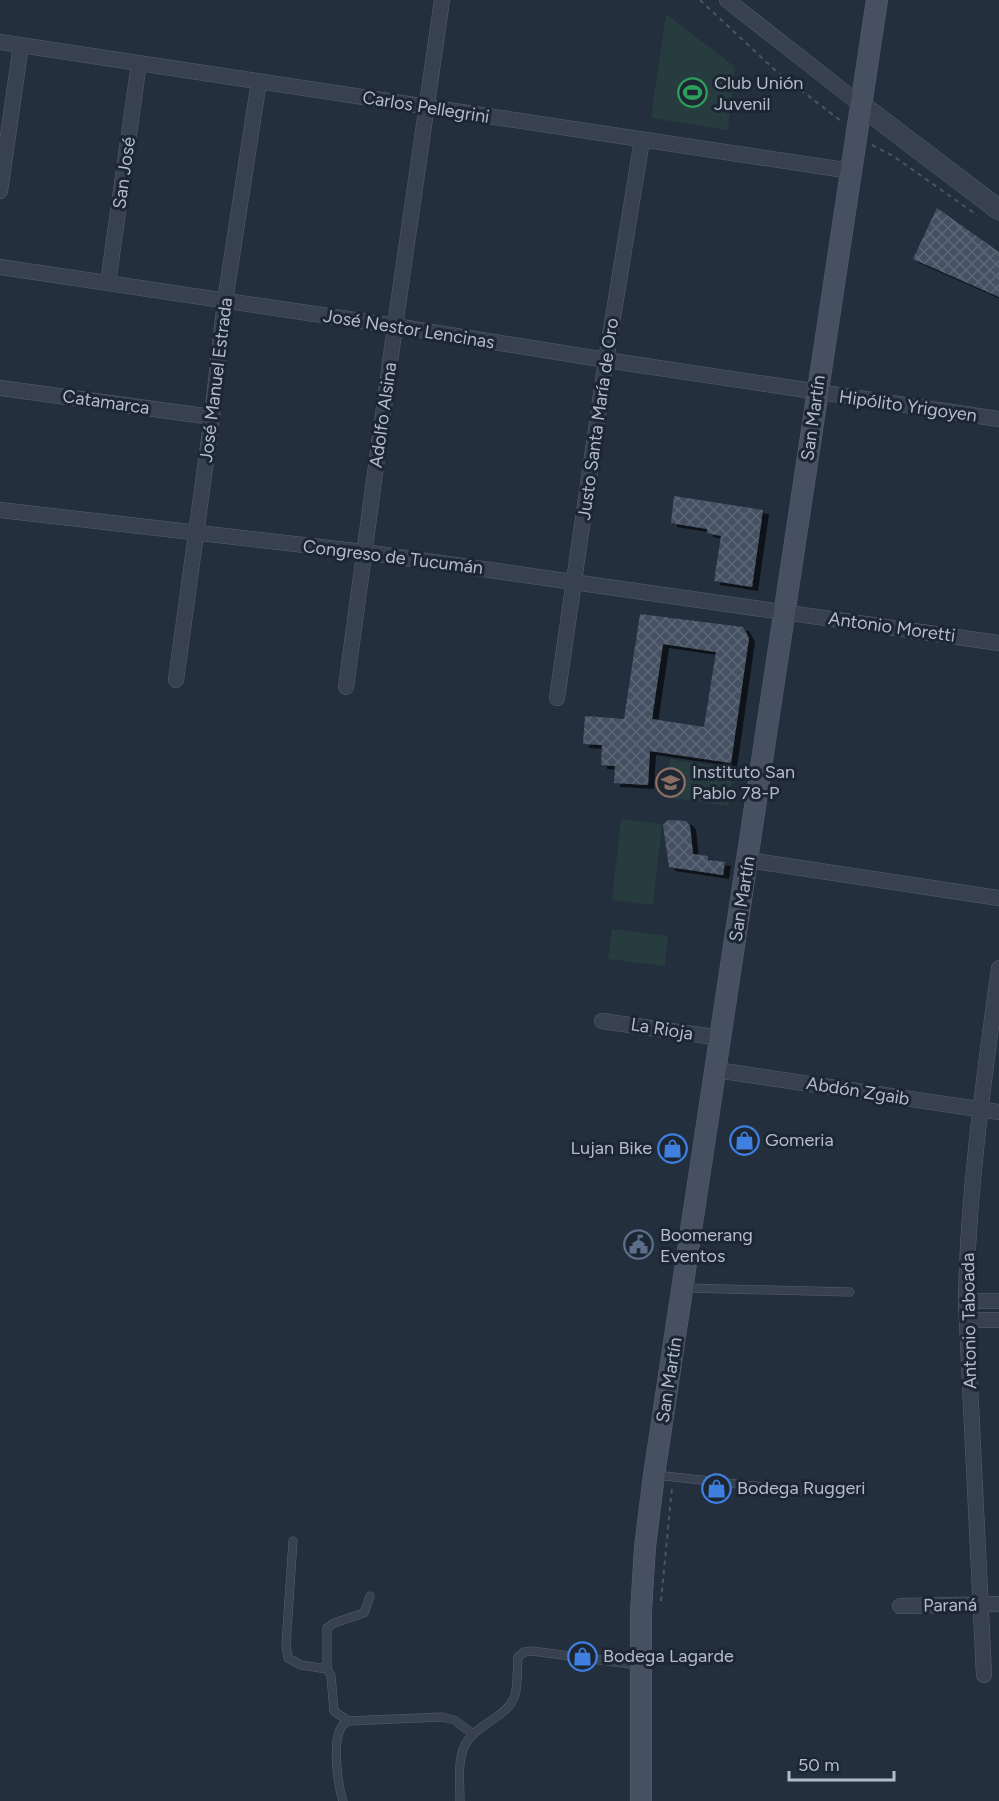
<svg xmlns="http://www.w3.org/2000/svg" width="999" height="1801" viewBox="0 0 999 1801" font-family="Figtree,sans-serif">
<defs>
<pattern id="building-cross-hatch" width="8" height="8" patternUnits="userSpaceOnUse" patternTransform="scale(1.5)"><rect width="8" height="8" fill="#455162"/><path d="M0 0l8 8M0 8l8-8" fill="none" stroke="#5d6877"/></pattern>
<filter id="shadow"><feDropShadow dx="6" dy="4" stdDeviation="0" flood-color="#0009"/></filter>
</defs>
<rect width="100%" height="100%" fill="#242f3e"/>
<path fill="#263c3f" d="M666,14L735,67L728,130L651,118Z
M670,759L734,769L728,806L664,797Z
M621,819L662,824L653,905L612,900Z
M612,929L668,936L665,966L608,959Z"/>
<path fill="url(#building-cross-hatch)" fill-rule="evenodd" filter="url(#shadow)" d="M937,208L999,252V297L913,259Z
M674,496L763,510L752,587L714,581L721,536L707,533V529L671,523Z
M640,614L743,627L749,638L731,763L650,751L648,785L614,783L615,766L601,765L602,745L583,744L585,716L624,719ZM663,644L716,652L704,727L652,719Z
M668,820L686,821L690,826L693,854L708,856V860L725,862L723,875L669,867L663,825Z"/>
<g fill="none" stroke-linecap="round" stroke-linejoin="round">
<defs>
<path id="service" d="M685,1288L850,1292
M656,1475L799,1491
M293,1541L286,1645L288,1658L301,1665L327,1669L331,1676L334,1711L348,1721
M327,1669V1628L334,1623L364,1613L370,1596
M343,1801C338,1786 332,1742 341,1728C342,1725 345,1723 348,1721L442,1717L454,1720L473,1734
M460,1801C460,1783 457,1761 465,1745C475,1724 508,1718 515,1695C518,1684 517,1669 518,1657L524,1652L532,1651L638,1665"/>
<path id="minor" d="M727,0L861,105
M0,42L851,171
M0,191L21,45
M0,267L395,326L606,360L999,419
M108,283L139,63
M0,388L212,417
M0,510L364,552L999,643
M176,680L212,417L225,301L259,81
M346,687L395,326L442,0
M557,698L606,360L642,140
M748,860L999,898
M602,1021L721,1038
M716,1070L999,1112
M966,1301H999
M967,1320H999
M900,1606L999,1604
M984,1675L966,1301C968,1189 984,1078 999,968"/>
<path id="tertiary" d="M861,105L999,210"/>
<path id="secondary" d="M641,1801V1612L645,1547L654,1475L877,0"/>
</defs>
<use href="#service" stroke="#565f6c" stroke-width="9"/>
<use href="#minor" stroke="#565f6c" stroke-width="16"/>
<use href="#tertiary" stroke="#565f6c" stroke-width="21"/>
<use href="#secondary" stroke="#565f6c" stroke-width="22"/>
<path stroke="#44595c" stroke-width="2" stroke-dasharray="4.5 4.5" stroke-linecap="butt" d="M700,0L776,71L841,121
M872,145L893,156L977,215
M661,1601L672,1487"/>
<use href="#service" stroke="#38414e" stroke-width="8"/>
<use href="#minor" stroke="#38414e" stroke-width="15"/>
<use href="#tertiary" stroke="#38414e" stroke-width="20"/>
<use href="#secondary" stroke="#465061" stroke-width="21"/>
</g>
<defs>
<symbol id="stadium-ring" viewBox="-11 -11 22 22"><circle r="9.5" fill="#1d2633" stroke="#2e9e5b" stroke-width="1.5"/><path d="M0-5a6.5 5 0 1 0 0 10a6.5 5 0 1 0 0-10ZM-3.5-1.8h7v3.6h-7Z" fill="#2e9e5b"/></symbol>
<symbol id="school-ring" viewBox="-11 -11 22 22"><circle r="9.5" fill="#1d2633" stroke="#8d6e63" stroke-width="1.5"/><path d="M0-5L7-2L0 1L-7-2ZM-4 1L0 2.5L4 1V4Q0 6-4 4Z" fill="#8d6e63"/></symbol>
<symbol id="shop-ring" viewBox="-11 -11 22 22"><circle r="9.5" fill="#1d2633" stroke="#3f7fe0" stroke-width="1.5"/><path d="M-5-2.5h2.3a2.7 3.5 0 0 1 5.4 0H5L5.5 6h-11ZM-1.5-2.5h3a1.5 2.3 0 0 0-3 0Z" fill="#3f7fe0"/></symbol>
<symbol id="civic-ring" viewBox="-11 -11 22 22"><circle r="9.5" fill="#1d2633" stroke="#5c6f8a" stroke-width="1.5"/><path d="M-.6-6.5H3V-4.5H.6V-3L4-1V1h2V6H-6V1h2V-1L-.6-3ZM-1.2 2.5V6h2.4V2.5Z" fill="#5c6f8a"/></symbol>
</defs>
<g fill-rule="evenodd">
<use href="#stadium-ring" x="676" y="76" width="33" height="33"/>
<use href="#school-ring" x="654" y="766" width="33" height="33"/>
<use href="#shop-ring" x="728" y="1124" width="33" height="33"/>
<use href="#shop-ring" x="656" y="1132" width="33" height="33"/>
<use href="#civic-ring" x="622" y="1228" width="33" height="33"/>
<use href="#shop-ring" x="700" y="1472" width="33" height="33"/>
<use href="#shop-ring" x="566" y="1640" width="33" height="33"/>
</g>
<g text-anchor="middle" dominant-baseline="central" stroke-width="6" stroke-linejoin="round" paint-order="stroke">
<g font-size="18" fill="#b4bcc9" stroke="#1d2633" text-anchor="start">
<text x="714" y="83">Club Unión<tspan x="714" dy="21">Juvenil</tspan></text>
<text x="692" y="772">Instituto San<tspan x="692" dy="21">Pablo 78-P</tspan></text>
<text x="765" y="1140">Gomeria</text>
<text x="652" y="1148" text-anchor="end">Lujan Bike</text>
<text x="660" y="1235">Boomerang<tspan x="660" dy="21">Eventos</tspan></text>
<text x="737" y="1488">Bodega Ruggeri</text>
<text x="603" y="1656">Bodega Lagarde</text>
</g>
<g font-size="18" fill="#b4bcc9" stroke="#1d2633">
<text transform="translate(426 107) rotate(9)">Carlos Pellegrini</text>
<text transform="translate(124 173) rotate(-82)">San José</text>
<text transform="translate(409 329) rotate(9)">José Nestor Lencinas</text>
<text transform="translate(216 380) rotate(-83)">José Manuel Estrada</text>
<text transform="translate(106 402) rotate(8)">Catamarca</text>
<text transform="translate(908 406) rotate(8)">Hipólito Yrigoyen</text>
<text transform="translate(383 415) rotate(-82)">Adolfo Alsina</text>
<text transform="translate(813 418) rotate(-82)">San Martín</text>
<text transform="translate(598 419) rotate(-82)">Justo Santa María de Oro</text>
<text transform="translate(393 557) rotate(7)">Congreso de Tucumán</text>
<text transform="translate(892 627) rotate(8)">Antonio Moretti</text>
<text transform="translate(742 899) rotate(-81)">San Martín</text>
<text transform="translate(662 1029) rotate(9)">La Rioja</text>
<text transform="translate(858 1091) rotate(9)">Abdón Zgaib</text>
<text transform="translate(969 1321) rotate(-91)">Antonio Taboada</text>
<text transform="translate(669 1380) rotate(-81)">San Martín</text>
<text transform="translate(950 1605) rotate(-1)">Paraná</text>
</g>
</g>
<path d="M789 1771v9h105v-9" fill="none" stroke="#b4bcc9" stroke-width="3"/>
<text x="798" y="1771" font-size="18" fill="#b4bcc9" stroke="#1d2633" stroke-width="4.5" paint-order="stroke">50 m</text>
</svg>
